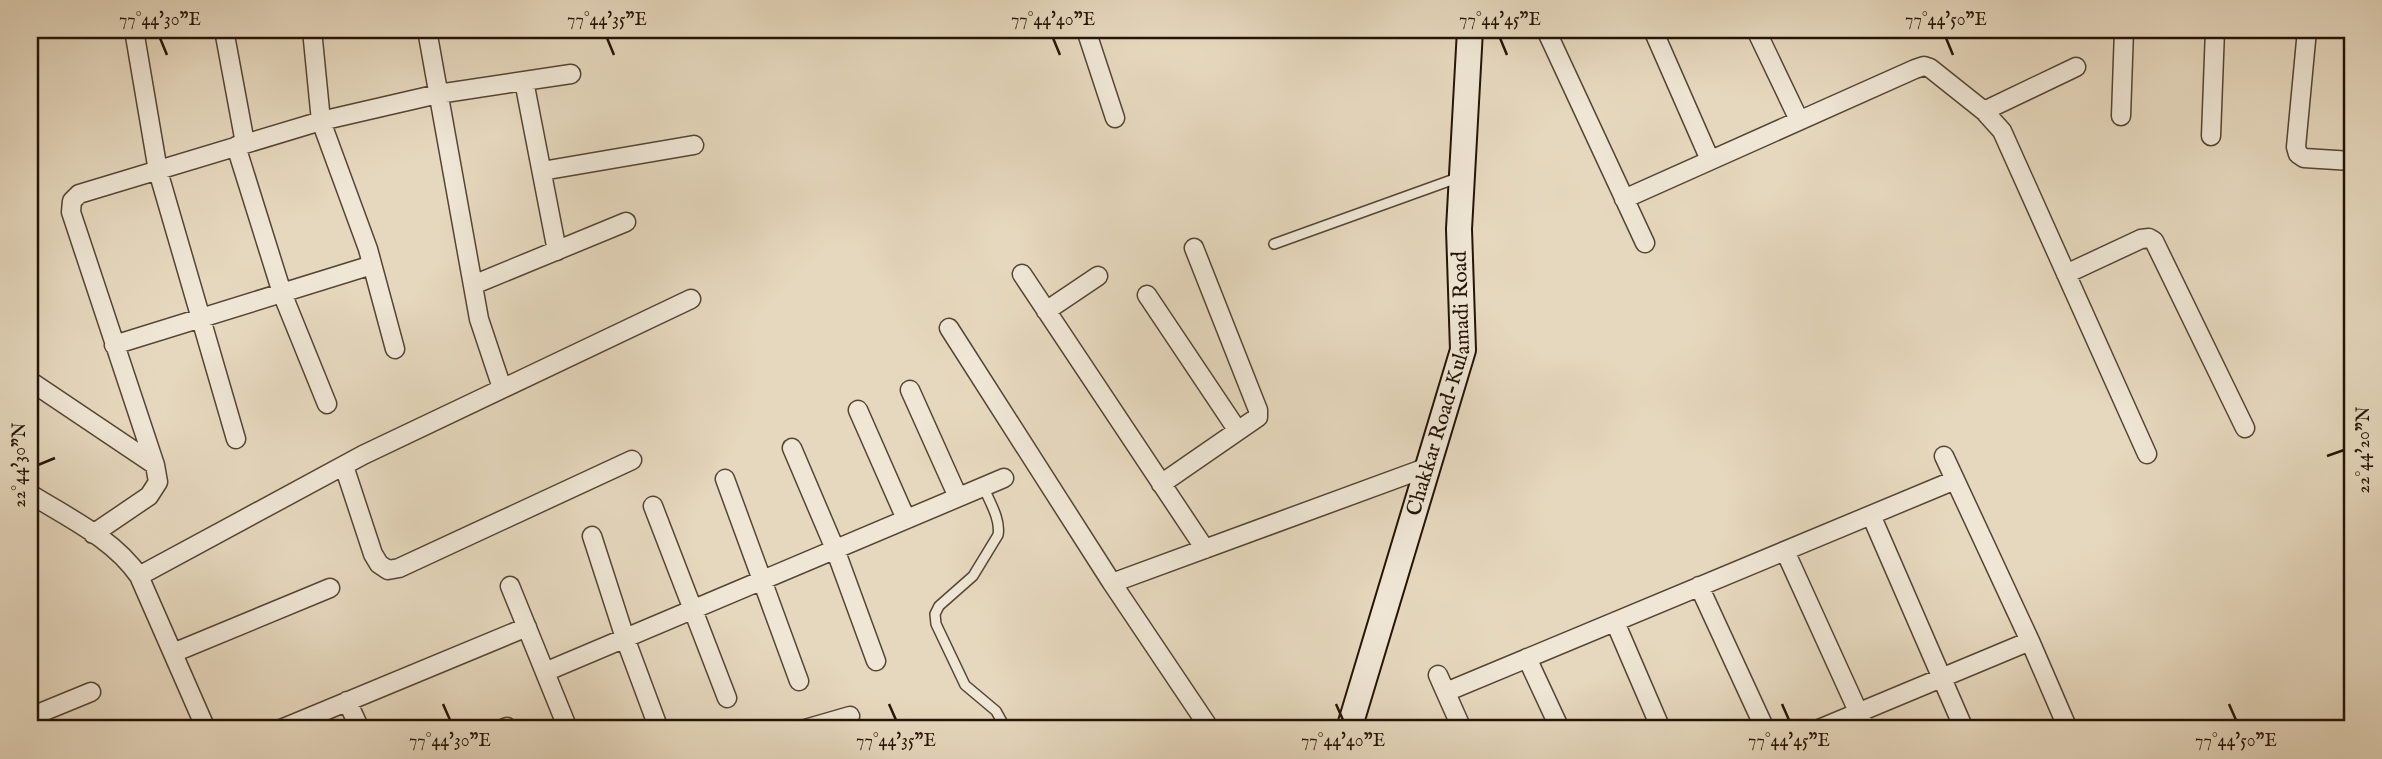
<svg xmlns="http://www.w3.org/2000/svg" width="2382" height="759" viewBox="0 0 2382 759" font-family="'IM FELL English',serif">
<rect width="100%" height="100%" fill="#e6d8be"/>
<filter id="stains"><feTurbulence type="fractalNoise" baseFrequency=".00286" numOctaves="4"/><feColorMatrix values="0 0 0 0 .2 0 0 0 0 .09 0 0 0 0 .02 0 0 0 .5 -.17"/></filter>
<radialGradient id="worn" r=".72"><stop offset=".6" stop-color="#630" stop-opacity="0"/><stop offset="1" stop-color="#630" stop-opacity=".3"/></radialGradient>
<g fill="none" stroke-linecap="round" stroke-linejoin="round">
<defs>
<path id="lane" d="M1274,244L1460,177
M983,486C989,501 1001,519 998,535L973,576L939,606L935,614L936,624L965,685L996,711L1006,729"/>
<path id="street" d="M134,30L158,171L236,439
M224,30L245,143
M312,30L321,121L368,249L395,349
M427,30L479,319L502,388
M1086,30L1115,118
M1546,30L1645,243
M1653,30L1710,160
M1756,30L1799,120
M2307,30L2296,147L2298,154L2304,158L2352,161
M524,81L557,251
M1984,111L2076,67
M2121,116L2124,30
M2211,136L2215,30
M236,146L282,293L327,404
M542,171L694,145
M1624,199L1915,69L1924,66L1930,68L1984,111L2002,131L2147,454
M1022,274L1205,549
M2066,274L2141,239L2149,238L2154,241L2245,428
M473,285L626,222
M1147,295L1238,431
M1046,311L1098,276
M949,328L1112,583L1210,729
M114,345L372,265
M30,381L155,465
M910,390L958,497
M858,410L906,519
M792,448L835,549L876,661
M1944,456L2030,641L2068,729
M344,466L373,554L379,564L388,570L399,568L632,460
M725,479L799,681
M1161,484L1258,417V410L1194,248
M30,494C67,517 114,539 139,576L206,729
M653,506L727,698
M1871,515L1964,729
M93,534L149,496L158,482L155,465L71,212L72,201L79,194L321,121L438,94L571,74
M592,536L625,638L657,724
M1785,551L1866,729
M139,576L363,455L691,299
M1112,583L1428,467
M510,586L568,729
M1699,586L1765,729
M1615,622L1661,729
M173,653L330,588
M1527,658L1560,729
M545,672L1004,478
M1438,675L1462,729
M1446,692L1955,480
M347,701L360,729
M30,717L91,692
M281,729L527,627
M502,729L507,727
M805,729L850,716
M1819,729L2030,641"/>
<g id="secondary">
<path id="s1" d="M1349,729L1463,350L1459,229L1470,30"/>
</g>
</defs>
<use href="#lane" stroke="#554533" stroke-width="12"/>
<use href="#street" stroke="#554533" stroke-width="21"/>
<use href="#secondary" stroke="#251405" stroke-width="28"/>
<use href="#lane" stroke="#efe6d5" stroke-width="9"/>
<use href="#street" stroke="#efe6d5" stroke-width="18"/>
<use href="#secondary" stroke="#efe6d5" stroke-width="24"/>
</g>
<path fill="none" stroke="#251405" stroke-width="2.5" d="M160,38L167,55M607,38L614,55M1053,38L1060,55M1500,38L1507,55M1946,38L1953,55M2327,456L2344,450M38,465L55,458M443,704L450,720M889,704L896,720M1336,704L1343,720M1782,704L1789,720M2229,704L2236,720"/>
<g text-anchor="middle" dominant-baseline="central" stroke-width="6" stroke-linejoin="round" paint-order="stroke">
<g font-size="21" fill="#251405" stroke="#efe6d5">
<text stroke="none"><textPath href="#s1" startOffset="359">Chakkar Road-Kulamadi Road</textPath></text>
</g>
</g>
<rect width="2382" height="759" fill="none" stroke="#e6d8be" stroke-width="77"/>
<rect x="38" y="38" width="2306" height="682" fill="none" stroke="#251405" stroke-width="2.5"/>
<g font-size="18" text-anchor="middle" fill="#251405">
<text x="160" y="25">77°44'30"E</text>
<text x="607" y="25">77°44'35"E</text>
<text x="1053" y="25">77°44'40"E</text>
<text x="1500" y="25">77°44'45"E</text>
<text x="1946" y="25">77°44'50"E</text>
<text transform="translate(2363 450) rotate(-90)" y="6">22°44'20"N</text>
<text transform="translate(19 465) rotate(-90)" y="6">22°44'30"N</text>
<text x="450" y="746">77°44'30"E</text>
<text x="896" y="746">77°44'35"E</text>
<text x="1343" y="746">77°44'40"E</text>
<text x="1789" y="746">77°44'45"E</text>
<text x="2236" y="746">77°44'50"E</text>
</g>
<rect width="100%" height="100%" filter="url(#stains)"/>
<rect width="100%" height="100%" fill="url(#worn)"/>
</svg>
